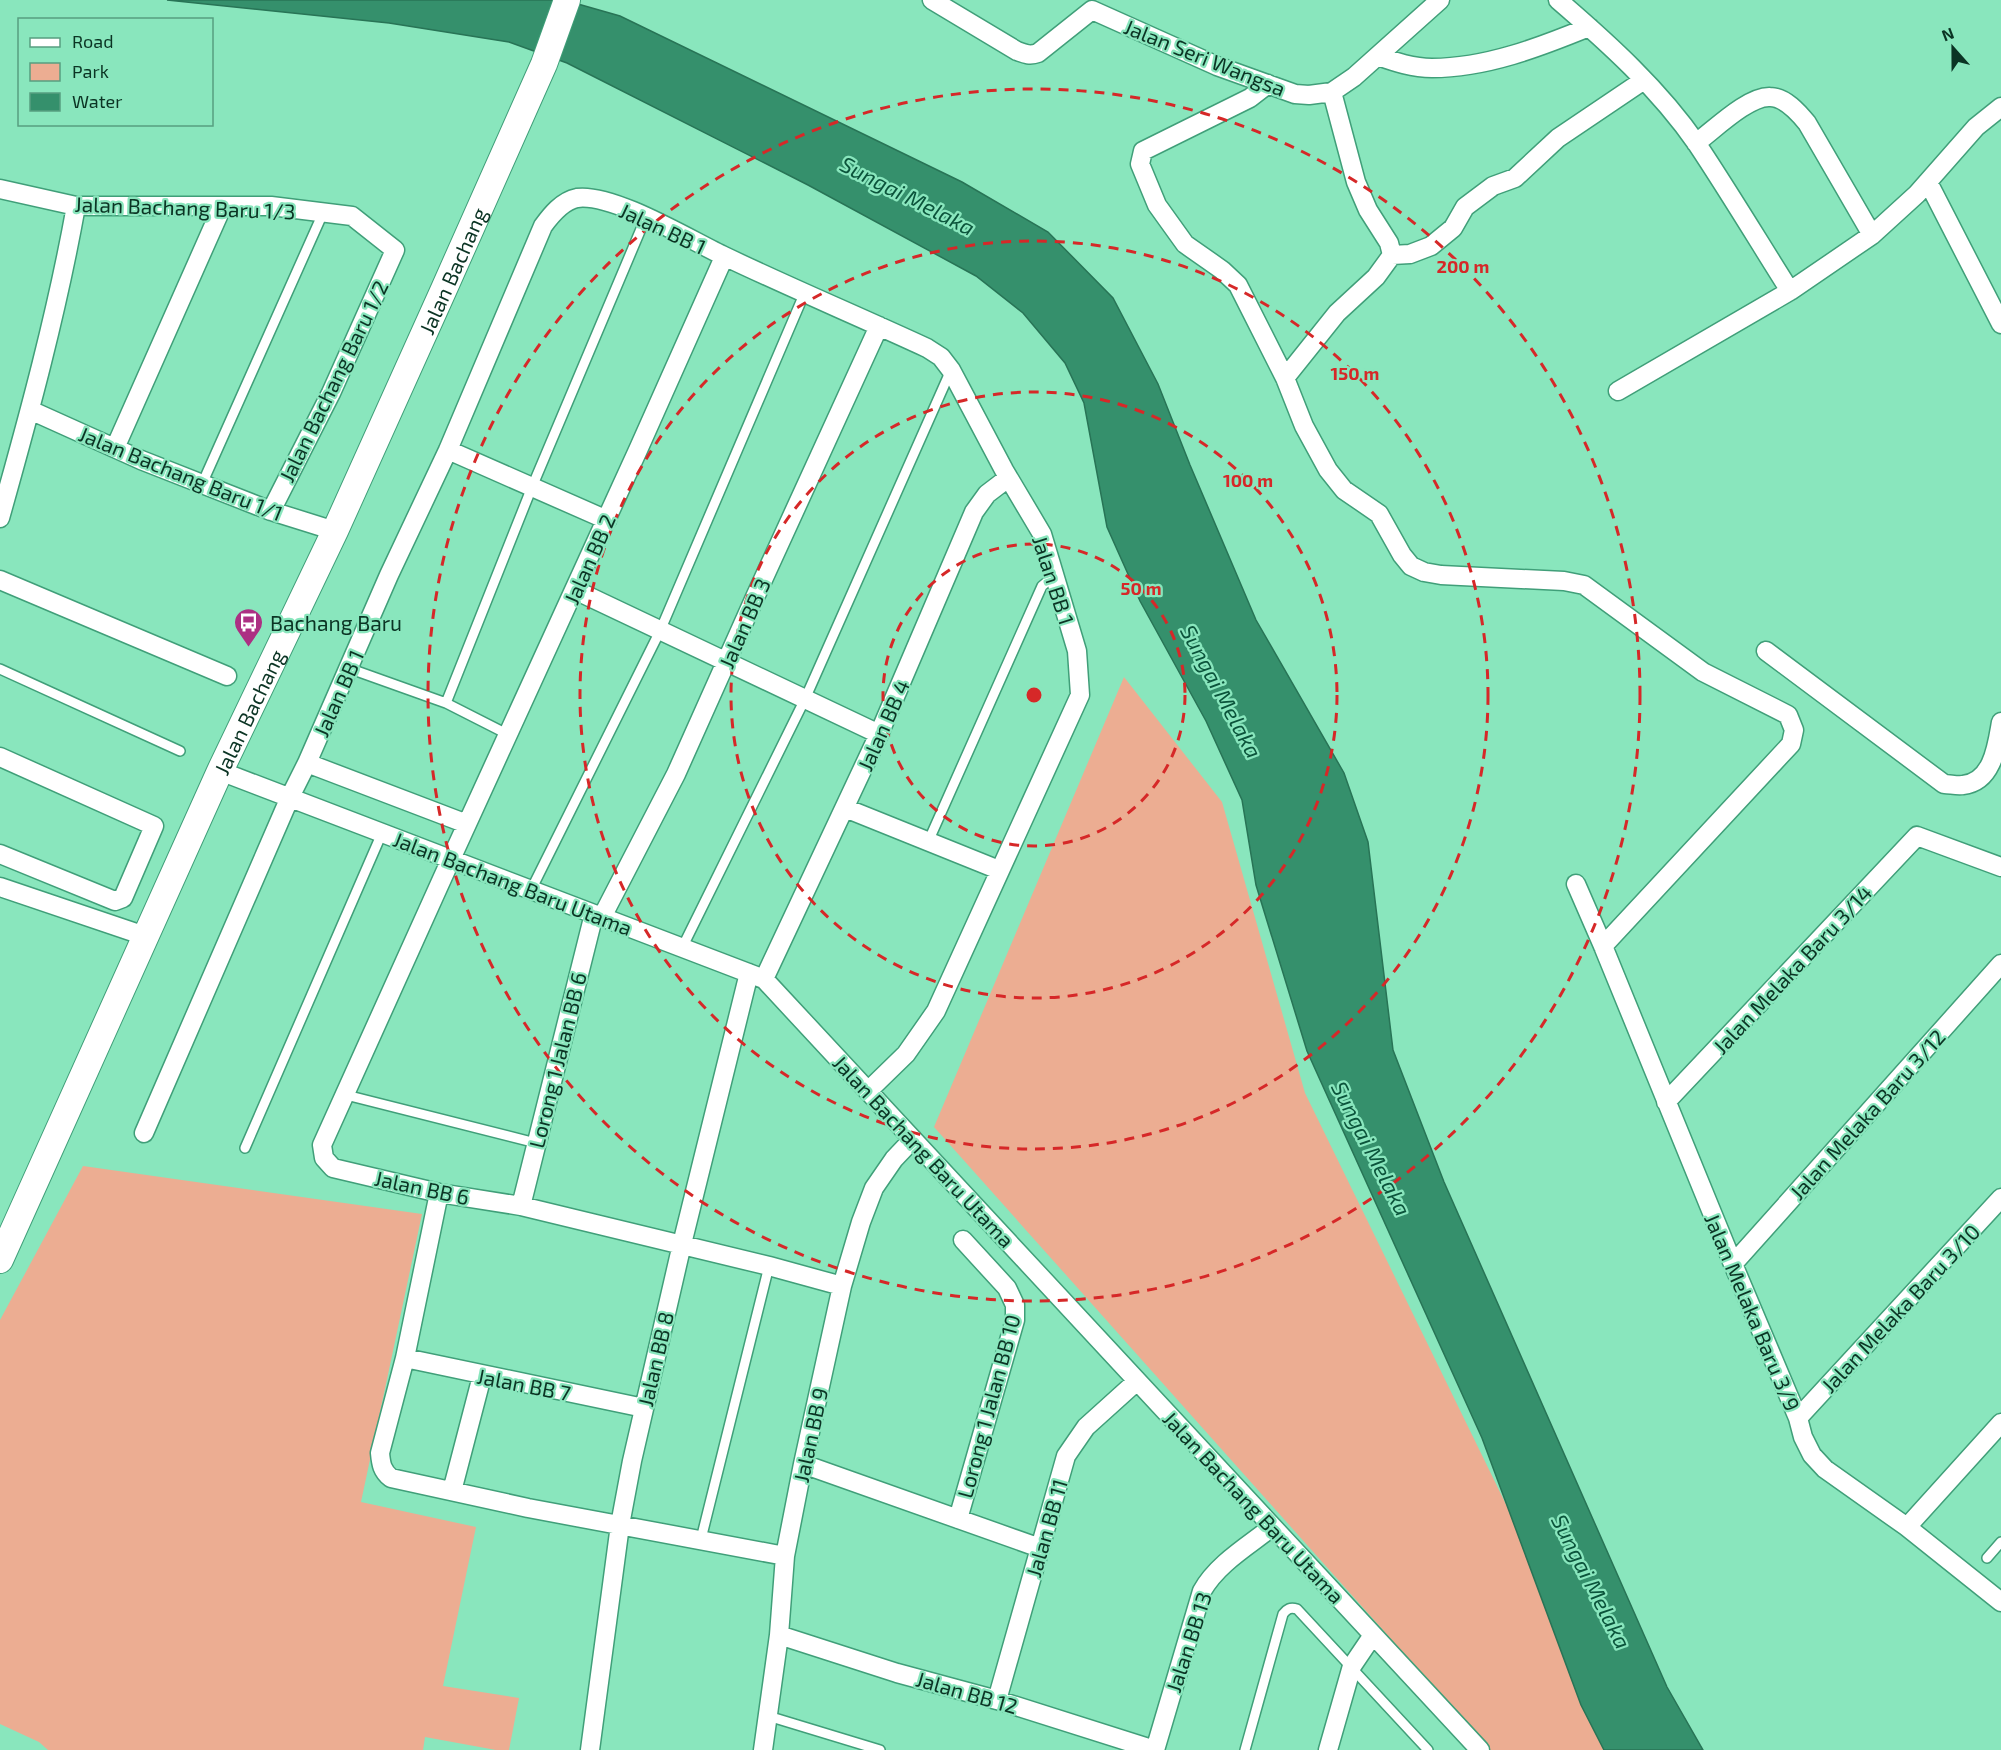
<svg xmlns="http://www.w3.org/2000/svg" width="2001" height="1750" viewBox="0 0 2001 1750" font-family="'Exo 2',sans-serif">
<rect width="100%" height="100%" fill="#89e6bd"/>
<path fill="#ecad92" d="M1124,677L1222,802L1305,1093L1626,1750H1490L934,1127Z
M83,1166L422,1214L361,1502L476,1527L443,1686L519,1698L509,1750H496L425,1737L423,1750H48L39,1742L0,1724V1320Z"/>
<path fill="#35906c" stroke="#287456" stroke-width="1.5" d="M167,0H564L620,16L962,182L1048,232L1113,298L1158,384L1190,465L1256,620L1344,773L1368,842L1393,1050L1444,1182L1667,1687L1703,1750H1604L1581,1705L1482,1438L1307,1051L1256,885L1242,800L1206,721L1140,601L1107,527L1084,403L1065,363L1023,313L976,276L808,185L567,63L509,42L389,23Z"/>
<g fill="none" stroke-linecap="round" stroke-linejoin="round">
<defs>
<path id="lane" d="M202,484L323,213
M348,668L446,703L509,735
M0,669L180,751
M446,703L532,487L646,217
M928,842L1042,586L1054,576
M531,890L660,631L805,292
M682,948L805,699L951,370
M346,1095L536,1143
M245,1148L382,833
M701,1539L769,1266
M1987,1558L2001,1542
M768,1716L880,1750
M1245,1750L1283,1614C1287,1609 1290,1607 1297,1609L1428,1750"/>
<path id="street" d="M932,0L1017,51C1025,54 1030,56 1038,53L1092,10L1217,66L1295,94L1309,95L1332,92L1354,77L1440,0
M1558,0C1608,43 1659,89 1697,144C1729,192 1759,242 1790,291L1872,235L1917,194L1976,127L2001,107
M1378,56C1395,62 1413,68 1432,68C1486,68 1540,47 1589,27
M1268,84L1250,98L1143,151L1140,164L1157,205L1185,244L1222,270L1238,285L1285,378L1304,426L1328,470L1344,490L1379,514L1402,555L1411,566L1424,572L1441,575L1564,581L1584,585L1703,672L1788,715L1794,730L1791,744L1603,946
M1696,143C1714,130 1748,96 1770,97C1785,97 1798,112 1807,123L1872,235
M1928,182L2001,324
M0,189L76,206H271L352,216L395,250L331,393L271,511
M1392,255L1410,254L1431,246L1453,228L1465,207L1493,186L1515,178L1558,138L1644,80
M724,257L638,450L451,859L322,1145L324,1158L333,1168L439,1193L521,1206L769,1266L842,1286
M1285,378L1337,313L1376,277L1392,255L1389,243L1368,210L1356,182L1332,92
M1618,391L1790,291
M30,410L141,460L271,511L335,531
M115,448L222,207
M448,450L607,520
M0,518C29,415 57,312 76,206
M0,580L227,676
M575,590L879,734
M1766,651L1944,784C1950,784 1957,786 1963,785C1993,782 1997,745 2001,722
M0,757L154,826L123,898L115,901L0,854
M307,763L467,824
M220,771L764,979L1480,1750
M845,808L999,870
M1576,884L1603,946L1733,1264L1798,1418L1803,1437L1812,1455L1825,1469L1907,1527L2001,1602
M0,887L145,936
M602,917L676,774L756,595L879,326
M764,979L879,734L974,512L987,494L1008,478
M1666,1102L1917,836L2001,867
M144,1133L290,797L307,763L389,575L448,450L543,226C551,215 562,201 577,198C613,193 690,240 724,256C791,288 860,317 927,348L941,357L951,370L1004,470L1042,534L1077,651L1080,695L936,1011L906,1054L868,1091
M439,1193L405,1358L380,1453C381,1464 382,1471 391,1478L528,1508L785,1556
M521,1206L594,914
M1733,1264L2001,964
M405,1358L644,1408
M1798,1418L2001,1198
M803,1464L1040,1548
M452,1491L482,1376
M958,1519L1015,1320V1305L1007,1288L963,1240
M1907,1527L2001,1423
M779,1635L897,1673L997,1700L1155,1750
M997,1700L1066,1456L1086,1427L1137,1381
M590,1750L620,1525L632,1461L682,1244L749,973
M763,1750L779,1635L785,1556L803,1464L842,1286L861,1222L874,1188L894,1159L913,1139
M1155,1750L1202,1591C1217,1564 1248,1546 1272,1527
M1328,1750L1352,1666L1373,1635"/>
<g id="secondary">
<path id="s1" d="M0,1260L220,771L335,531L444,289L544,64L567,0"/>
</g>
</defs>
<use href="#lane" stroke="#409f79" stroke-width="12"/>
<use href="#street" stroke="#409f79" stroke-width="21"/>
<use href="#secondary" stroke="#409f79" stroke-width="28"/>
<use href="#lane" stroke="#fff" stroke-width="9"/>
<use href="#street" stroke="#fff" stroke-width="18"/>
<use href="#secondary" stroke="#fff" stroke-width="26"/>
</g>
<g fill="none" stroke="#d62828" stroke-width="3" stroke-dasharray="10 8">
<circle cx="1034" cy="695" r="151"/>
<circle cx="1034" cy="695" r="303"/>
<circle cx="1034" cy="695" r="454"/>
<circle cx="1034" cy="695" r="606"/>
</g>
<defs>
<symbol id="bus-pin" viewBox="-11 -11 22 30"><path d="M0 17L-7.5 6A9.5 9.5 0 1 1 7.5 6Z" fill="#ac3083" stroke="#89e6bd"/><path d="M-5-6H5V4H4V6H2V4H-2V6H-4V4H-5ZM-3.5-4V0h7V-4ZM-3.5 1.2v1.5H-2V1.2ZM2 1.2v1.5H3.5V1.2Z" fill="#fff"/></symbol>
</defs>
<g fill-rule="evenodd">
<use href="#bus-pin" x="232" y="606" width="33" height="45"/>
</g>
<g text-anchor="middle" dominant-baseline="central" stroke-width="4.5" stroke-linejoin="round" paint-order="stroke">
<g font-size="21" fill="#0b3424" stroke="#89e6bd">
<text transform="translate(1205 57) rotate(22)">Jalan Seri Wangsa</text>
<text transform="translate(185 207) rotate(2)">Jalan Bachang Baru 1/3</text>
<text transform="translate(663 228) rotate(25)">Jalan BB 1</text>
<text stroke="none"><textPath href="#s1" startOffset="1088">Jalan Bachang</textPath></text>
<text transform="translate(333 381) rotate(-64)">Jalan Bachang Baru 1/2</text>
<text transform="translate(181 473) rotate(22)">Jalan Bachang Baru 1/1</text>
<text transform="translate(589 559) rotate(-66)">Jalan BB 2</text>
<text transform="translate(1054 580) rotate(72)">Jalan BB 1</text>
<text transform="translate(744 623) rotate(-66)">Jalan BB 3</text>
<text transform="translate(338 693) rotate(-66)">Jalan BB 1</text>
<text stroke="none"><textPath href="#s1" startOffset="602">Jalan Bachang</textPath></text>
<text transform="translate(883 725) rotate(-66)">Jalan BB 4</text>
<text transform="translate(513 883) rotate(21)">Jalan Bachang Baru Utama</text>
<text transform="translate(1792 969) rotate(-47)">Jalan Melaka Baru 3/14</text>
<text transform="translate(557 1060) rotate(-76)">Lorong 1 Jalan BB 6</text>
<text transform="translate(1867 1114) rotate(-48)">Jalan Melaka Baru 3/12</text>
<text transform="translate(924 1151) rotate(47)">Jalan Bachang Baru Utama</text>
<text transform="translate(422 1187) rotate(12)">Jalan BB 6</text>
<text transform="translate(1900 1308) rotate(-47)">Jalan Melaka Baru 3/10</text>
<text transform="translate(1753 1312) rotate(67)">Jalan Melaka Baru 3/9</text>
<text transform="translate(655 1359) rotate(-77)">Jalan BB 8</text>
<text transform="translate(524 1384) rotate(11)">Jalan BB 7</text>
<text transform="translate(988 1406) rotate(-75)">Lorong 1 Jalan BB 10</text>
<text transform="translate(810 1435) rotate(-78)">Jalan BB 9</text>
<text transform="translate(1254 1507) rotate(47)">Jalan Bachang Baru Utama</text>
<text transform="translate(1046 1528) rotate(-74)">Jalan BB 11</text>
<text transform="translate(1188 1642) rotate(-72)">Jalan BB 13</text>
<text transform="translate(967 1692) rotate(16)">Jalan BB 12</text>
</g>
<g font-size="21" fill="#0b3424" stroke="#89e6bd" text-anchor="start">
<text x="270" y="622">Bachang Baru</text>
</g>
<g font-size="22" font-style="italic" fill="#0b543b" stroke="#89e6bd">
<text transform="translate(908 195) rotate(27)">Sungai Melaka</text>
<text transform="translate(1222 691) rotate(62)">Sungai Melaka</text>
<text transform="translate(1372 1148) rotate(63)">Sungai Melaka</text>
<text transform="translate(1592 1581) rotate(63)">Sungai Melaka</text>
</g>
</g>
<circle cx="1034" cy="695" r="9" fill="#d62828" stroke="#89e6bd" stroke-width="3"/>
<g font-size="18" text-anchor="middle" font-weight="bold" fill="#d62828" stroke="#89e6bd" stroke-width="4.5" stroke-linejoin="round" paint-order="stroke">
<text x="1463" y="273">200 m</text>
<text x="1355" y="380">150 m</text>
<text x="1248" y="487">100 m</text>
<text x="1141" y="595">50 m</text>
</g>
<rect x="18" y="18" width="195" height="108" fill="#89e6bd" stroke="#579f80" stroke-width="1.5"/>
<rect x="30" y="38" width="30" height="9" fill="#ffffff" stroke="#579f80" stroke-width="1.5"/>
<text x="72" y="48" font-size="18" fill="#0b3424">Road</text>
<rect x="30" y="63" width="30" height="18" fill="#ecad92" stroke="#579f80" stroke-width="1.5"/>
<text x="72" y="78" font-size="18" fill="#0b3424">Park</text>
<rect x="30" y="93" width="30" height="18" fill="#35906c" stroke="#579f80" stroke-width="1.5"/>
<text x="72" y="108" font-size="18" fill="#0b3424">Water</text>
<g transform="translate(1953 48) rotate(339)" stroke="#89e6bd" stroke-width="4.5" paint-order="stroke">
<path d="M0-4.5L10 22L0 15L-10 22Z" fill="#0b3424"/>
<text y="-9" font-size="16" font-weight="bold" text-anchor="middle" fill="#0b3424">N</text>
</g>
</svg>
